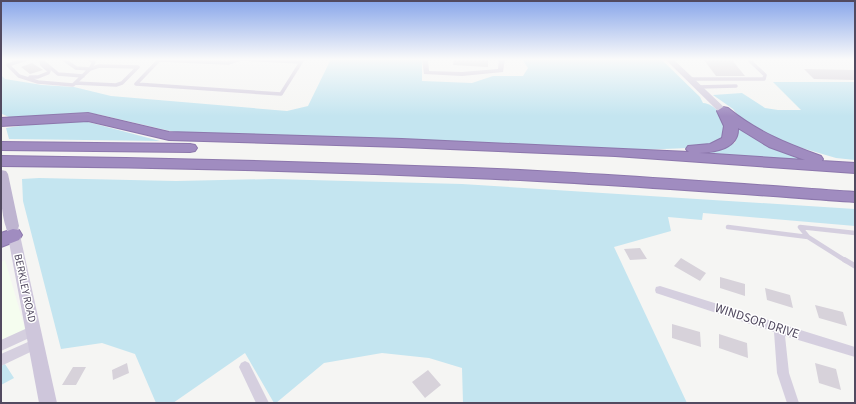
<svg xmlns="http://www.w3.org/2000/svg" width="856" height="404" viewBox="0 0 856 404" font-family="'Source Sans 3',sans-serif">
<rect width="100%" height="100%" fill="#f5f5f3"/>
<path fill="#f5fdef" d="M5,260L26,332L1,344V262Z"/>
<path fill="#c4e5f0" d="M331,59H422V81L472,83L493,76H523L528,68L522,59H661L700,97L703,103C716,104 724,118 729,128C726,132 724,138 720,141C707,152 617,149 597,149L183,134L97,114L19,118L9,117L2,114L1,111V75L5,79L42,85L74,87L111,96L287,111L308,106Z
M773,82H855V160L836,158L785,143L744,123L733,109L713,95L742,93L765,108L778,110H801Z
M47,122H88L160,141L9,139L6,128Z
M738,126L806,160L689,154L735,143Z
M39,178L176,181L272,179L462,184L855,209V226L703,213L702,220L668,217L671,231L614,247L687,403H463L462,368L429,358L382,353L324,363L276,403H274L245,353L173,403H156L135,354L102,343L61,349L23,201L22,179Z
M5,364L14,378L1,385V366Z"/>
<path fill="#d7d2da" d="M454,59H488V67L453,65Z
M704,60H732L745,76H716Z
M32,63L40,68L43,70L30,74L21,67Z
M804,69L855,70V80L814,79Z
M640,248L647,259L630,260L624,249Z
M681,258L706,273L700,281L674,266Z
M720,277L745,284V296L720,288Z
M765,288L790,295L793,308L767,300Z
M815,305L843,312L847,326L819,318Z
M672,324L700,332L701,347L672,338Z
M719,334L747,343L748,358L719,348Z
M127,363L129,373L113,380L112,370Z
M815,363L836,369L841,390L819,383Z
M73,367H86L76,385H62Z
M428,370L441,385L425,398L412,382Z"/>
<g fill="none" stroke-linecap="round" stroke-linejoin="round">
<defs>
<path id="motorway" d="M723,107L728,108C758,132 785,143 821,156L823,159L822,161L855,163V173L615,156L402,147L169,140L88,121L1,126V118L88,113L169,132L402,139L689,152L686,149L688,146L710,144L722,138L724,126L717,111ZM738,128L769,147L805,160L699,153C715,152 739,149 738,128Z
M1,142L190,144L195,145L197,148L195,151L190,152L1,150Z
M1,156C158,158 316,162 473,168C601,173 728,183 855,192V202C728,193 601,183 473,178C316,171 158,167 1,166Z
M13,229L19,230L22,235L19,240L1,247V233Z"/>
</defs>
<use href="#motorway" stroke="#8c77ac" stroke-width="2"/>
<path stroke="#d5cfdf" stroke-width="3.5" d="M26,59L8,65L19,76L38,82L73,85L90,69L76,68L63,59
M40,59L58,74L83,76
M88,59L94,62L90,69
M160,59L159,60L228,63L241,59L301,62
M159,60L136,84L281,94L303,59
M30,77H38L48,73L49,71L42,65L41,60
M690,79H764L765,75L748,59
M75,83L116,85L122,83L138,67L99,66L90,69
M698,87L736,86"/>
<path stroke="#d5cfdf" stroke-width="4.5" d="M728,227L808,237L800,227L855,233
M808,237L846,261"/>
<path stroke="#d5cfdf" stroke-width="5.5" d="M845,260L855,266"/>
<path fill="#d5cfdf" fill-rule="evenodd" d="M1,59H8L1,62Z
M422,59H428L429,71L462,72L498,69L499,59H505L503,72L462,76L424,74Z
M660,286L855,347V357L785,336L789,373L799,403H787L777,373L774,332L656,293L655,290L656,287Z
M34,325L38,326L40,330L38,334L1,351V340Z
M37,338L41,339L43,343L41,347L1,366V354Z
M245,361L249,363L269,403H256L239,367L241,363Z"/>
<path fill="#d5cfdf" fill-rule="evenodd" d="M665,59H673L726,109V113H720Z"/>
<path fill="#cec6db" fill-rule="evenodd" d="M12,221L16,223L18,226L57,403H39L6,226L8,223Z"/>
<path fill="#beb4d0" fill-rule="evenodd" d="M1,170L6,171L8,174L19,226L17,230L12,231L7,230C0,213 1,188 1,170Z"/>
<use href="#motorway" fill="#a08cc0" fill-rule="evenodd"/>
</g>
<linearGradient id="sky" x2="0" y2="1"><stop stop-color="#88a6ea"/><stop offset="0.51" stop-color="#fafafa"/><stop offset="1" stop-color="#fafafa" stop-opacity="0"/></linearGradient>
<rect width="856" height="116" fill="url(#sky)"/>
<g text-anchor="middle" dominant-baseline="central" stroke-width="3" stroke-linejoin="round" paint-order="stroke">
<g font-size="11" fill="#524a60" stroke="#fff">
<text transform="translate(25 288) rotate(78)">BERKLEY ROAD</text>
</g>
<g font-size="13" fill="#524a60" stroke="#fff">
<text transform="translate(757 321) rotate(18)">WINDSOR DRIVE</text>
</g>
</g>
<rect width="856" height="404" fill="none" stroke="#524a60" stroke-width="4"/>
</svg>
